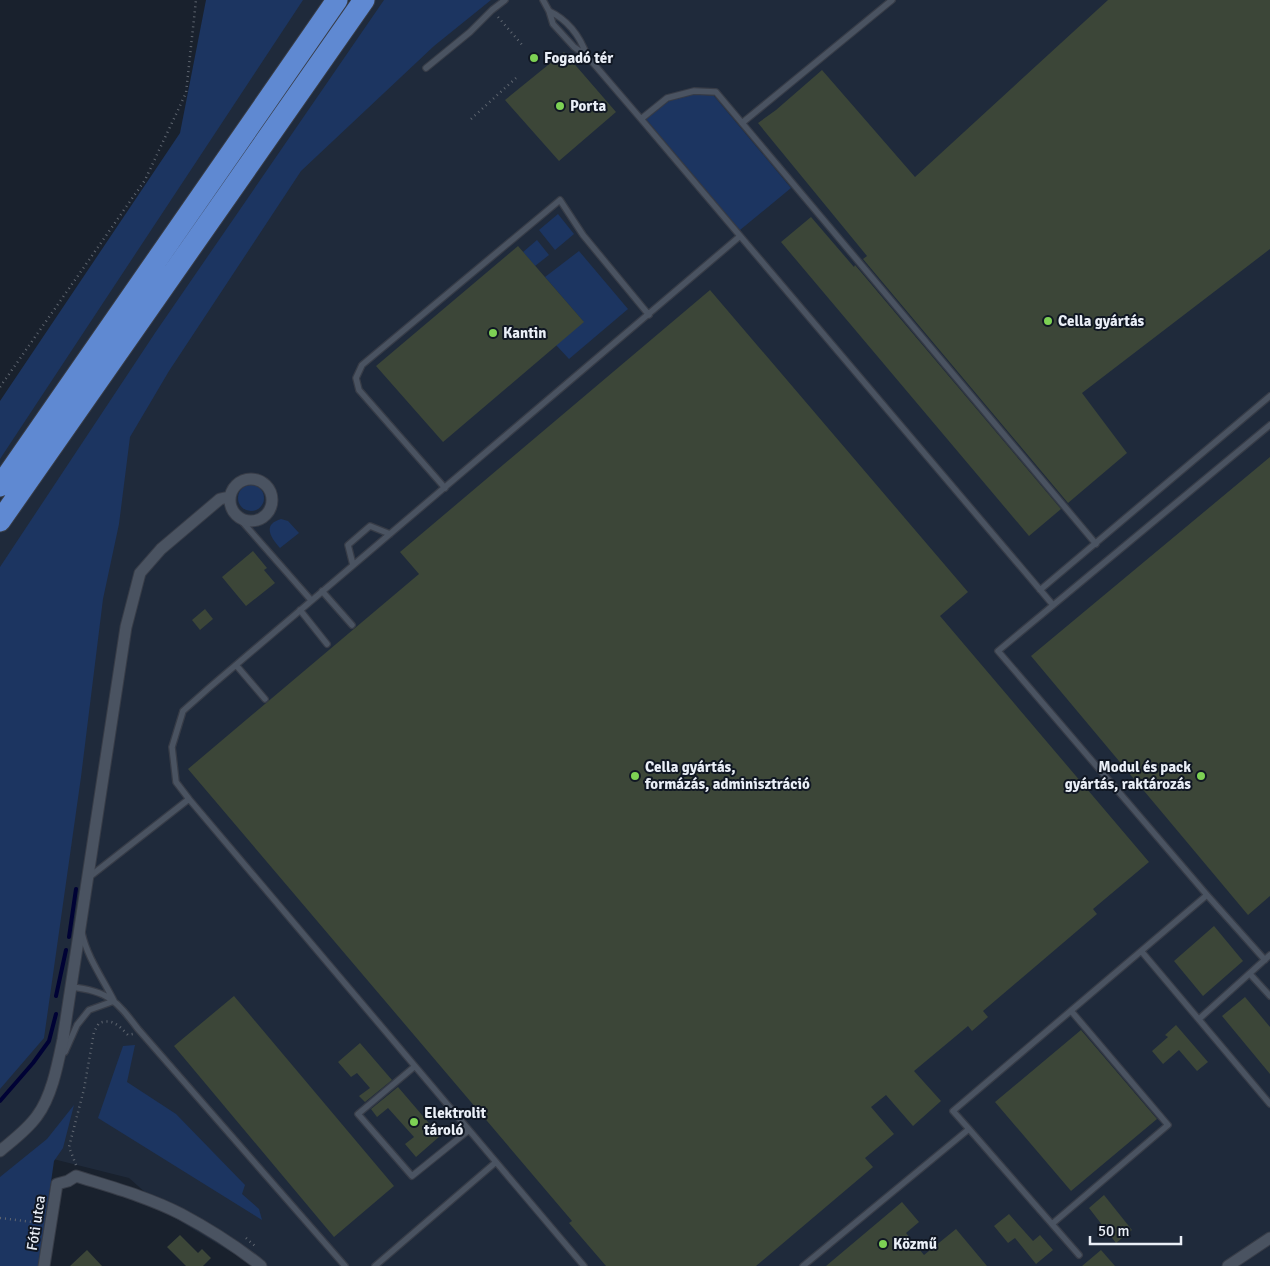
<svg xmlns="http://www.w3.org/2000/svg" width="1270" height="1266" viewBox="0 0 1270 1266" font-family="Signika,sans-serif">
<rect width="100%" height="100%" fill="#19212d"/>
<path fill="#1f2a3b" d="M287,0H1270V1266H254L173,1217L129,1178L53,1159L0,1266V421Z"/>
<path fill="#1c3561" d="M206,0H303L0,459V401L180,133Z
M384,0H491L434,46L301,171L169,371L130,437L119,524L103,599L81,777L44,1038L0,1089V567L155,333Z
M694,94L714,96L791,188L740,230L646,119L669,101Z
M558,214L574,234L555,250L539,230Z
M537,240L549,255L535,266L523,252Z
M579,251L628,309L569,359L556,345L583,321L545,277Z
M238 498a13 13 0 1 1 26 0a13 13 0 1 1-26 0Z
M281,519L288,521L299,533L280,548C272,539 261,525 281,519Z
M135,1045L127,1082L176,1114L245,1185L242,1194L259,1209L262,1220L98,1118L123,1046Z
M74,1105L63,1148L54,1161L39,1266H0V1177L47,1139Z"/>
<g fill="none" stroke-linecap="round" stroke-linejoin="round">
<path stroke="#000235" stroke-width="4" d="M69,937L76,889
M56,996L66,950
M0,1101L33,1063L49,1041L56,1014"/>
</g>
<path fill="#3c4638" d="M1108,0H1270V249L1082,393L1127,453L1068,503L863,259L867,256L758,123L776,110L822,70L915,177Z
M564,52L616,112L559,161L505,100Z
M811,217L854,267L855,265L1061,509L1029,536L781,242Z
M518,246L584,322L443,442L376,366Z
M710,290L968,592L940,616L1149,862L1093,909L1097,914L983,1011L988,1017L972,1031L968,1026L914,1071L941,1101L913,1126L886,1095L871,1107L894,1134L865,1158L873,1167L756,1266H606L569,1223L572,1221L188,769L419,574L400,552Z
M1270,457V896L1248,915L1031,656Z
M253,551L267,568L264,570L275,583L246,606L222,577Z
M205,609L213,619L200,630L192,620Z
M1214,926L1243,961L1203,996L1174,961Z
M234,996L394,1186L334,1237L174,1046Z
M1245,997L1270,1027V1074L1222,1016Z
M1176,1025L1208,1062L1197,1071L1179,1050L1163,1064L1152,1051L1168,1037L1165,1035Z
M1081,1030L1157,1119L1071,1191L995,1102Z
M360,1043L392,1080L365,1102L359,1096L370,1088L357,1073L351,1077L338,1062Z
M398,1087L440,1136L416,1157L405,1144L414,1137L388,1108L377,1117L371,1109Z
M1104,1195L1132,1230L1116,1243L1089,1208Z
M902,1202L919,1222L906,1233L924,1255L956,1229L987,1266H826Z
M1009,1214L1033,1241L1040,1235L1053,1250L1036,1264L1015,1238L1008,1243L994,1226Z
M180,1235L198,1253L202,1249L211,1258L203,1266H186L167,1247Z
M87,1250L102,1266H70Z
M1101,1250L1115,1266H1082Z"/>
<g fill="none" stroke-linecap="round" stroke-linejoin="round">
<defs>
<path id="lane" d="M543,0L549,11L553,24L574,47L587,56L641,119L1053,605
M549,11C568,20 580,36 587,56
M426,68L470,32L492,10L505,0
M641,119L667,98L694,91L716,92L1096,544
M742,123L892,0
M445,488L359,390L356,378L362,365L560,200L583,235L649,315
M239,518L311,600
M353,565L348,545L370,526L390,534
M1040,590L1270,396
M322,591L352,625
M300,610L327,644
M236,665L265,699
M88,878L189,799
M82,933C87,957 103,979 114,1001
M1142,952L1270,1104
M1265,960L1207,895L998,651L1270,425
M1250,974L1270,996
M71,987C108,991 116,1000 138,1029L345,1266
M1199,1019L1270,955
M65,1052L77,1025L89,1010L114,1001
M414,1067L358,1114L412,1176L469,1130
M969,1129L1079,1255
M1052,1224L1168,1125L1072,1012
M375,1266L496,1162
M584,1266L189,799L176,782L172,747L183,711L210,687L739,237
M803,1266L969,1129L953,1111L1207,895"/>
<path id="street" d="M230 500a21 21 0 1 1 42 0a21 21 0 1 1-42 0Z
M0,1151C13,1140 27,1130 37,1116C52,1096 58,1063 63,1039L126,627L140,573L161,549L220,499L229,497
M44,1266L57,1184L68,1181L76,1176C111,1187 148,1197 181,1214C209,1229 236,1246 261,1266
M1228,1266L1270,1238"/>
<path id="highway" d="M0,486L337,0
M0,521L364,0"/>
</defs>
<use href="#lane" stroke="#373c47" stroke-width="8"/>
<use href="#street" stroke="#373c47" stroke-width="13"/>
<use href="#highway" stroke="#373c47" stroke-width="23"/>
<path stroke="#5f6670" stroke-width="2.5" stroke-dasharray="1 4" stroke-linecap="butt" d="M498,17L524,47
M471,119L516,78
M0,387L145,180L186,93L196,0
M76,1165L69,1147L84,1089L94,1032L99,1023C113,1018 119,1026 128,1035L133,1034
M0,1218L41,1223
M246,1238L255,1246"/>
<use href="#lane" stroke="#4a5361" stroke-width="5.5"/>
<use href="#street" stroke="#4a5361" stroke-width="11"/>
<use href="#highway" stroke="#5f89d2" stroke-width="21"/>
</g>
<g fill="#7dd154" stroke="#101723" stroke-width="2">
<circle cx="534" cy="58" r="5"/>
<circle cx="560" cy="106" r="5"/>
<circle cx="1048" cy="321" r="5"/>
<circle cx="493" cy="333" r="5"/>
<circle cx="635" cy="776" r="5"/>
<circle cx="1201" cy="776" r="5"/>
<circle cx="414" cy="1122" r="5"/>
<circle cx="883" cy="1244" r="5"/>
</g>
<g text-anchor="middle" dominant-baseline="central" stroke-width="4" stroke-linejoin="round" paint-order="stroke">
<g font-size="15" font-weight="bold" fill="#eaeff7" stroke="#101723" text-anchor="start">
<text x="544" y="58">Fogadó tér</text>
<text x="570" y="106">Porta</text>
<text x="1058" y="321">Cella gyártás</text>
<text x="503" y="333">Kantin</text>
<text x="645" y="767">Cella gyártás,<tspan x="645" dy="17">formázás, adminisztráció</tspan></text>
<text x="1191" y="767" text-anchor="end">Modul és pack<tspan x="1191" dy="17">gyártás, raktározás</tspan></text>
<text x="424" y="1113">Elektrolit<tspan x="424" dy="17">tároló</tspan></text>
<text x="893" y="1244">Közmű</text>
</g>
<g font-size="15" fill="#eaeff7" stroke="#101723">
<text transform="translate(36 1223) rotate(-81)">Fóti utca</text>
</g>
</g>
<path d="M1090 1236v8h91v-8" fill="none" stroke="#eaeff7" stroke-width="2.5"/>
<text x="1098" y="1236" font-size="15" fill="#eaeff7" stroke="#101723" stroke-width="4" paint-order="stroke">50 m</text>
</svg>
